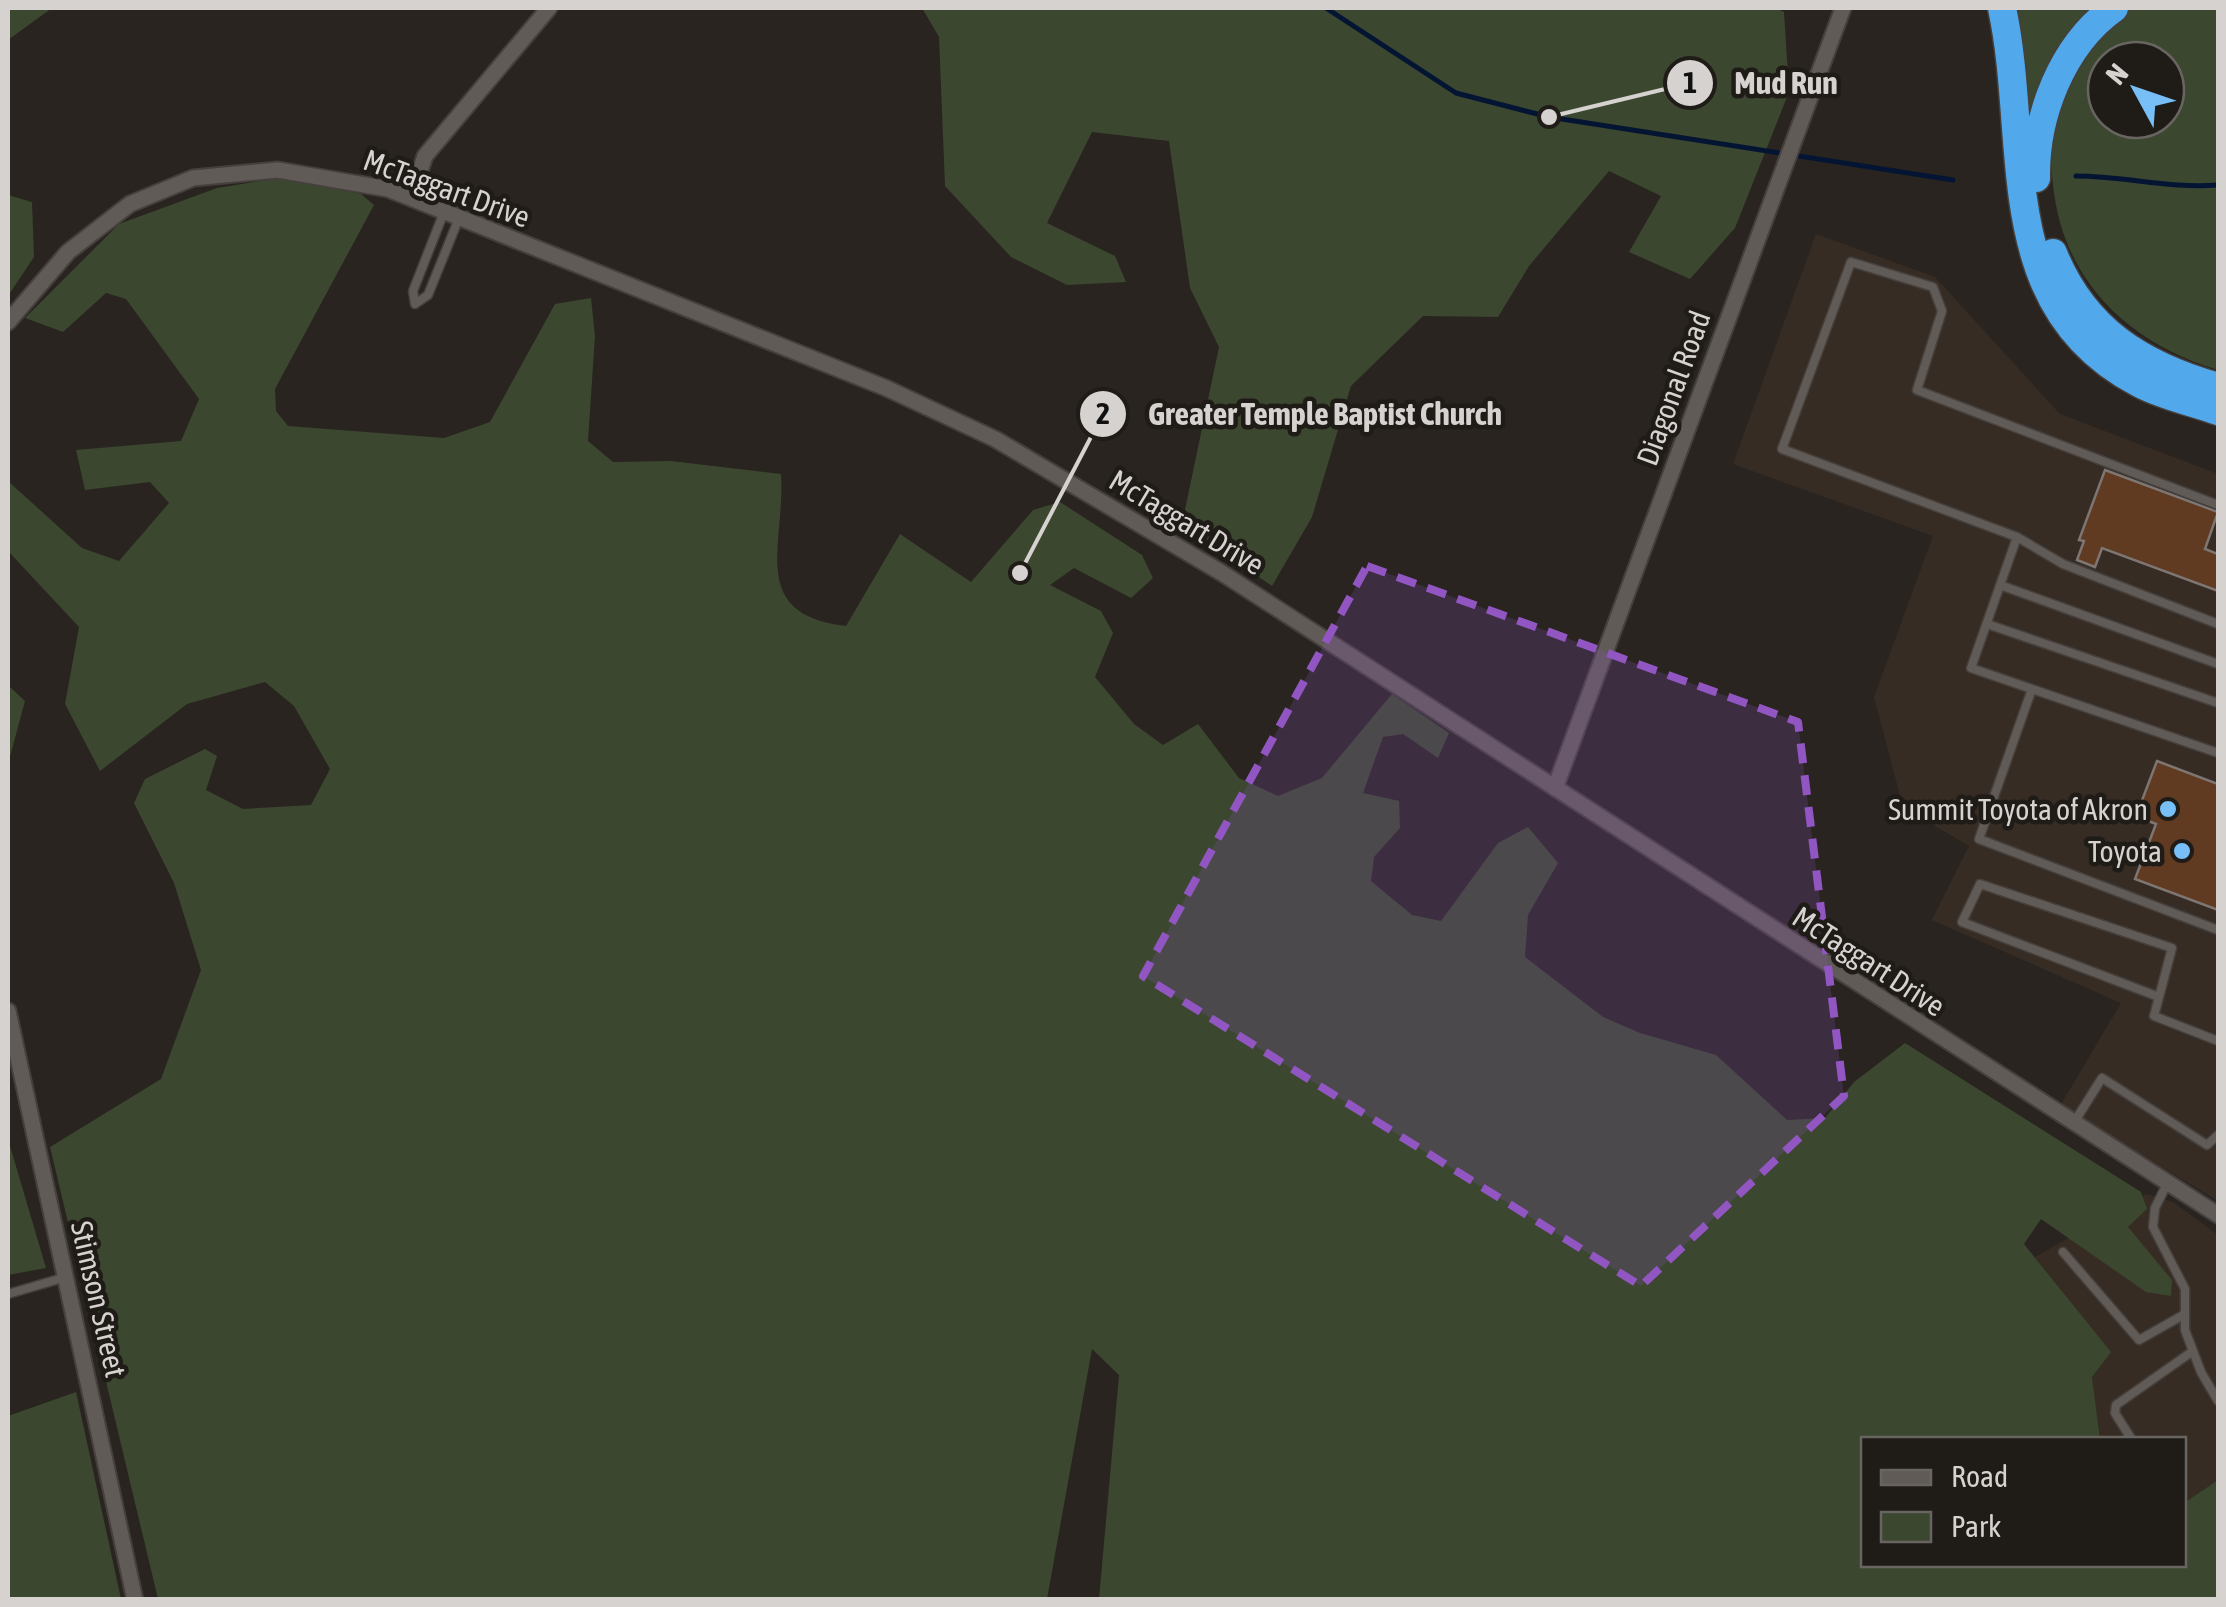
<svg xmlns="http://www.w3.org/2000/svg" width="2226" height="1607" viewBox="0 0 2226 1607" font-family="'Asap Condensed',sans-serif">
<rect width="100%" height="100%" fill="#292420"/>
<path fill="#362c24" d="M1816,234L1935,277L2060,414L2218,474V1201L2060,1106L2121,1003L1932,920L1969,846L1903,807L1874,697L1933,536L1733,464Z
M2146,1194L2173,1202L2218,1235V1480L2184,1503V1440L2100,1439L2092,1377L2110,1352L2035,1257Z"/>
<path fill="#3b472f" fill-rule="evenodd" d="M8,8H52L8,40Z
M922,8H1775L1784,12L1789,92L1735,228L1690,279L1629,252L1661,196L1609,171L1529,266L1498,317L1423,316L1351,386L1312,517L1272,586L1182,524L1219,347L1190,288L1169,141L1092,132L1047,223L1115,256L1126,282L1067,285L1011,257L945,186L939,37Z
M2008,8H2097C2061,42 2039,78 2027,126Z
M2132,8H2218V370C2128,343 2063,281 2053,185C2048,143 2053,107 2075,69C2089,45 2112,26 2132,8ZM2106,60H2166V120H2106Z
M286,177L361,194L374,205L275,389L276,411L288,426L444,438L490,422L555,304L591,298L595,336L588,441L613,462L671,461L781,474C786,543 746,614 846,626L900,534L971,582L1033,510L1060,502L1142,555L1153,578L1131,598L1074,568L1050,585L1101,611L1113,633L1095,677L1134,724L1163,745L1198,724L1239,778L1278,796L1322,778L1392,694L1449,733L1438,758L1403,734L1383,737L1363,793L1399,801L1400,828L1374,857L1371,881L1412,915L1441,921L1498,843L1528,827L1558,863L1528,915L1525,957L1603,1017L1640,1033L1716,1055L1787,1120L1825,1118L1854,1082L1905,1043L2141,1192L2147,1209L2128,1227L2172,1280L2171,1296L2146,1292L2041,1219L2024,1244L2111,1352L2092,1377L2100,1439L1864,1440V1564H2184V1503L2218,1480V1599H1099L1119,1375L1092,1349L1047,1599H158L50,1147L161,1079L201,970L174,883L134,803L145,779L205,749L217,756L206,790L243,809L311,805L330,769L294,706L265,682L187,704L100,771L65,704L79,627L8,551V481L82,548L119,561L169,503L150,482L85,490L76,450L181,441L199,399L126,299L106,293L63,332L25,318L119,224L217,188Z
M8,195L32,202L34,257L8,296Z
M8,685L25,701L8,764Z
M8,1139L46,1268L8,1275Z
M76,1392L121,1599H8V1416Z"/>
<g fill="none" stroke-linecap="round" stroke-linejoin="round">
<path stroke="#041534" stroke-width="5" d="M1326,8L1456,93L1549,117L1953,180
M2076,176C2125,176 2170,189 2218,185"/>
</g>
<path fill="#613a22" stroke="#7d7673" stroke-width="2.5" d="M2105,470L2218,512L2205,549L2218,554V591L2102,548L2095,567L2077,560L2084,541L2079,540Z
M2157,761L2218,784V910L2135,879L2156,824L2136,816Z"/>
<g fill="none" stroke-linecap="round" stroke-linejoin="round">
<defs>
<path id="service" d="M444,212L413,291L415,304L428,295L459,218
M2218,505L1917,390L1942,311L1933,287L1851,262L1782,449L2017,537L2063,564L2218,624
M2017,537L1971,668L2218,753
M2000,585L2218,664
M1987,624L2218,703
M2032,689L1979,839L2218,930
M2159,997L1962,922L1980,884L2172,948L2154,1016L2218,1041
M2073,1124L2102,1078L2207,1145L2218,1135
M2167,1184L2155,1208L2153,1227L2185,1289V1330L2201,1372L2218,1401
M2063,1252L2139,1340L2185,1314
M8,1294L66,1277
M2132,1440L2115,1413L2116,1405L2193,1351"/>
<path id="minor" d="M411,198L425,156L549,8
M8,322L68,252L130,204L193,178L278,170L388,189L886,388L995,439L1222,573L2218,1215
M1555,788L1843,8
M8,1011L135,1600"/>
<path id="motorway" d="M2002,8C2031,142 1991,306 2139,383C2163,396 2193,402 2218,411
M2036,178C2035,116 2062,45 2114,8
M2053,253C2084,330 2141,365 2218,387"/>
</defs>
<use href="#service" stroke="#45403d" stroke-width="11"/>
<use href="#minor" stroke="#45403d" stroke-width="19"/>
<use href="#motorway" stroke="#45403d" stroke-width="31"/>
<use href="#service" stroke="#615b57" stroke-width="8"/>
<use href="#minor" stroke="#615b57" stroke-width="15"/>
<use href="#motorway" stroke="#51a9eb" stroke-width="28"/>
</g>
<path fill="#9256c3" fill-opacity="0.2" stroke="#9256c3" stroke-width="8" stroke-dasharray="20 12" stroke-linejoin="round" d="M1367,566L1798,722L1844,1096L1641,1286L1143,976Z"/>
<g fill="#78bff7" stroke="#1f1b17" stroke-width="4">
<circle cx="2168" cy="809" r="10"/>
<circle cx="2182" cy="851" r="10"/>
</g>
<g text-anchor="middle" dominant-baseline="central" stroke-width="9" stroke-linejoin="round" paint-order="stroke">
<g font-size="30" fill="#d5d2d0" stroke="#1f1b17">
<text transform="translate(447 188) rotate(20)">McTaggart Drive</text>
<text transform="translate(1673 388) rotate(-70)">Diagonal Road</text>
<text transform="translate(1187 522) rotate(31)">McTaggart Drive</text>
<text transform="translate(1869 961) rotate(33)">McTaggart Drive</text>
<text transform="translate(99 1299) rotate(77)">Stimson Street</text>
</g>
<g font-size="30" fill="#d5d2d0" stroke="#1f1b17" text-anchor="end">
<text x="2148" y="809">Summit Toyota of Akron</text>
<text x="2162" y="851">Toyota</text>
</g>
</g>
<path fill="none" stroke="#d5d2d0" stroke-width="4" d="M1549 117L1690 83M1020 573L1103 414"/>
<g fill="#d5d2d0" stroke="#1f1b17" stroke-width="4">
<circle cx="1549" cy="117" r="10"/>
<circle cx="1020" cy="573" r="10"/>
<circle cx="1690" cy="83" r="25"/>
<circle cx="1103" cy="414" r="25"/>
</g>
<g font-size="30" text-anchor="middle" font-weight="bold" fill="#111">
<text x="1690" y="93">1</text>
<text x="1103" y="424">2</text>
</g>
<g font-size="32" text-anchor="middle" font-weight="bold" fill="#d5d2d0" stroke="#1f1b17" stroke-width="9" stroke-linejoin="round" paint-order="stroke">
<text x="1786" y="94">Mud Run</text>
<text x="1325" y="425">Greater Temple Baptist Church</text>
</g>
<rect width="2226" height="1607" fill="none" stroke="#d5d2d0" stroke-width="20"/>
<rect x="1861" y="1437" width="325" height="130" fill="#1f1b17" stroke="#686461" stroke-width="2.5"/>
<rect x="1881" y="1470" width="50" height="15" fill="#615b57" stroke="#686461" stroke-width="2.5"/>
<text x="1951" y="1487" font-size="30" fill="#d5d2d0">Road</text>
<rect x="1881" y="1512" width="50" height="30" fill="#3b472f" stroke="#686461" stroke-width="2.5"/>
<text x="1951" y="1537" font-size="30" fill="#d5d2d0">Park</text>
<g transform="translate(2136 90) rotate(310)"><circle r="48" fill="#1f1b17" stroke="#686461" stroke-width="2.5"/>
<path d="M0-8L18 38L0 25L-18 38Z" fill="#78bff7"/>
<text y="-15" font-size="28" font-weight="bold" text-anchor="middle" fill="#d5d2d0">N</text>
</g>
</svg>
